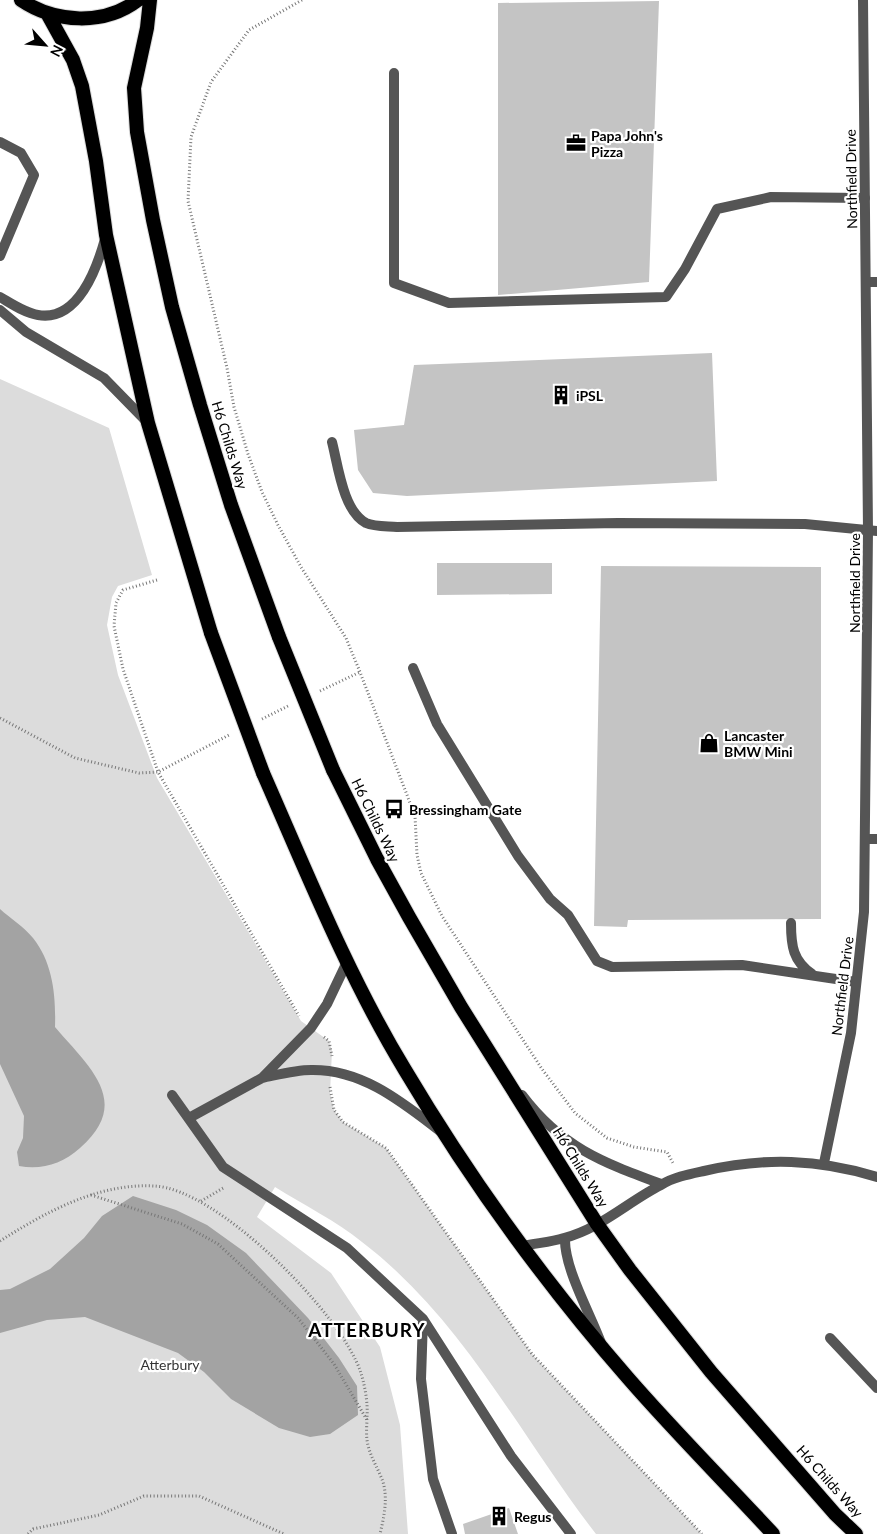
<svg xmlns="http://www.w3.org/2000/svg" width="877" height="1534" viewBox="0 0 877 1534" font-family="Lato,sans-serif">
<rect width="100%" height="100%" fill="#fff"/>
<path fill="#dcdcdc" d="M0,379L109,428L152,575L118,586L112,597L107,625L118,675L157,778L301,1021L329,1041L332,1051L330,1093L334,1110L343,1122L386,1148L532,1354L702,1534H596C520,1436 463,1319 362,1242C336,1221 304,1205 275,1187L257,1217L331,1273L380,1347L400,1425L408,1534H0Z"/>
<path fill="#a3a3a3" d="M0,909C10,918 24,927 33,938C53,963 56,996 55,1027C89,1067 133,1102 80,1148C62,1164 42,1170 19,1166L17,1152L23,1138L24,1116L0,1064Z
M133,1196L176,1210L207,1225L246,1253L308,1318L339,1358L357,1386L358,1415L330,1434L310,1437L279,1428L231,1399L204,1372L178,1353L85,1317L47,1320L0,1333V1290L10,1289L50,1269L84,1238L102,1216Z"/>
<path fill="#c4c4c4" d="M659,1L649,282L498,295V3Z
M712,353L717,481L407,496L373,493L358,470L354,430L404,425L414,365Z
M437,563H552V594L437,595Z
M601,566L821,567V919L628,920L627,927L594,926Z
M509,1508L518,1534H465L463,1524Z"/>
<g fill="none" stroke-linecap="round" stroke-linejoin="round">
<defs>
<path id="trunk" d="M21,0C55,23 104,26 138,0
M150,0L147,28L134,88L137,132L153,220L172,307L200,405L231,505L279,637
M47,13L73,60L82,86L96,161L106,235L148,423L211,633
M333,770L377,859L409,917L461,1007L597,1224L630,1270L711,1372L835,1514L856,1534
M263,773C307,873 348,976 405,1070C468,1176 546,1284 628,1378C674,1431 725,1482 773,1534"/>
</defs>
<use href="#trunk" stroke="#dbdbdb" stroke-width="16"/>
<path stroke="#777" stroke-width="3" stroke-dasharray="1 2.5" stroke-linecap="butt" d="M302,0L249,30L211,82L191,137L188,201L227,368L234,407L248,454L262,492L278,525L301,567L346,638L360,672L415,816L417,855L421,873L442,916L542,1069L575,1113L607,1138L634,1147L667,1152L673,1163
M157,580L123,590L116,603L114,626L123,669L158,772L299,1016
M320,691L360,672
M0,718L75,758L139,773L158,772L229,735
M262,719L288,706
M324,1037L329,1041L332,1056
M330,1087L334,1110L343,1122L386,1148L532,1354L702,1534
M91,1195L182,1224L218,1244L298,1318L334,1364L367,1420
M201,1201L225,1187
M0,1241C46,1212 98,1183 154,1186C217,1188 342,1314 361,1373C365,1387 368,1402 367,1417C367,1424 366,1433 367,1440C369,1455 378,1468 383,1482C388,1499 384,1517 380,1534
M28,1534L33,1529L99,1515L144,1496H199L284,1534"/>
<path stroke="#555" stroke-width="10" d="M394,73V283L449,303L666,297L685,269L717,209L771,197L865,198
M0,142L21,153L34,175L0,256
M867,282H877
M0,297C12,304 25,313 38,315C78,322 97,268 105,239
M0,310L26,332L104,378L147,422
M332,442C338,465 343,511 366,523C375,527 388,526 397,527L618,523L805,524L877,531
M413,668L437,724L518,856L550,899L568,915L597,961L612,967L742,965L856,982
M866,839H877
M791,923C791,946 793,961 812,974
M172,1095L223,1167L347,1248L423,1319L511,1456L571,1534
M423,1319L421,1379L433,1479L452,1534
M830,1338L877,1388"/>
<path stroke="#555" stroke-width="10" d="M262,1078C277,1075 295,1070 311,1070C362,1069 402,1102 440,1131
M522,1095C561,1147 602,1162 661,1184
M189,1118L262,1078L311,1028L327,1004L347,962
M824,1163L851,1033L864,912L868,531L863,0
M565,1238C564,1268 590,1313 601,1343
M523,1246C537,1243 551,1242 564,1238C600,1229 629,1201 661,1185C674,1177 690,1174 704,1171C764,1157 819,1159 877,1177"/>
<use href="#trunk" stroke="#000" stroke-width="14"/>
<defs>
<path id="trunk-bridge" d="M211,633L263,773
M279,637L333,770"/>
</defs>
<use href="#trunk-bridge" stroke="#dbdbdb" stroke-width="16" stroke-linecap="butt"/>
<use href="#trunk-bridge" stroke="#000" stroke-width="14"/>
</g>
<defs>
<symbol id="office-bare" viewBox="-9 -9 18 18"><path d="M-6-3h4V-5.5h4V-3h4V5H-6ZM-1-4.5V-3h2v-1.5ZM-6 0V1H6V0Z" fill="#000" stroke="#fff" stroke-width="2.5" paint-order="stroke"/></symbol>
<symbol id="building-bare" viewBox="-9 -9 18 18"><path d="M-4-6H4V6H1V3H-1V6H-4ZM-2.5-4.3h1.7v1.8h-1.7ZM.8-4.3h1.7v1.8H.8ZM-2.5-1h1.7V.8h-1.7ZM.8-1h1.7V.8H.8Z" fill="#000" stroke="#fff" stroke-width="2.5" paint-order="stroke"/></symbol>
<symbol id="shop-bare" viewBox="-9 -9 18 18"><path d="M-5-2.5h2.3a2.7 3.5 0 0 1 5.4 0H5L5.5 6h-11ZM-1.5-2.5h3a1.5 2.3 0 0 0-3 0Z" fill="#000" stroke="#fff" stroke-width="2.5" paint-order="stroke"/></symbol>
<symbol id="bus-bare" viewBox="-9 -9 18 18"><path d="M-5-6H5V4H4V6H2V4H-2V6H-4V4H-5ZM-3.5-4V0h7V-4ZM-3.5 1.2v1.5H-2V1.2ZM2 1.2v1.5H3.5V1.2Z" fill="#000" stroke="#fff" stroke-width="2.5" paint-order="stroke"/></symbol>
</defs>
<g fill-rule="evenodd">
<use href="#office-bare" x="562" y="129" width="28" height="28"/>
<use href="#building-bare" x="547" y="381" width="28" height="28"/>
<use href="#shop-bare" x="695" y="729" width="28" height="28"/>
<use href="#bus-bare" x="380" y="795" width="28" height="28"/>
<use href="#building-bare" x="485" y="1502" width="28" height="28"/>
</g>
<g text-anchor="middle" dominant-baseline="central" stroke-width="4.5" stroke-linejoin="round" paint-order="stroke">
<g font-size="14" font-weight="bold" fill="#000" stroke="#fff" text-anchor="start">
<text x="591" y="135">Papa John's<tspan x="591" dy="16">Pizza</tspan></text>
<text x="576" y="395">iPSL</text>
<text x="724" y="735">Lancaster<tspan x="724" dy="16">BMW Mini</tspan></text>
<text x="409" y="809">Bressingham Gate</text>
<text x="514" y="1516">Regus</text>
</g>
<g font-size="14" fill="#000" stroke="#fff">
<text transform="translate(851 179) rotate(-91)">Northfield Drive</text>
<text transform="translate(230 445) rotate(73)">H6 Childs Way</text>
<text transform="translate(854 583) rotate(-90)">Northfield Drive</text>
<text transform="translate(376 820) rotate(64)">H6 Childs Way</text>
<text transform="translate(842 986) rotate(-83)">Northfield Drive</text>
<text transform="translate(581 1167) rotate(58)">H6 Childs Way</text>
<text transform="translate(830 1481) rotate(48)">H6 Childs Way</text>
</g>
<g font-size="14" fill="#333" stroke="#fff">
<text x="170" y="1364">Atterbury</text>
</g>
<g font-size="19" font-weight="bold" letter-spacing="1" fill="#000" stroke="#fff">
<text x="367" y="1329">ATTERBURY</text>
</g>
</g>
<g transform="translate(45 45) rotate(117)" stroke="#ffffff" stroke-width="4" paint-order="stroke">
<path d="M0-4L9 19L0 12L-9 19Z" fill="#000000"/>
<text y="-8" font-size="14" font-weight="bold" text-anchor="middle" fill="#000000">N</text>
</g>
</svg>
